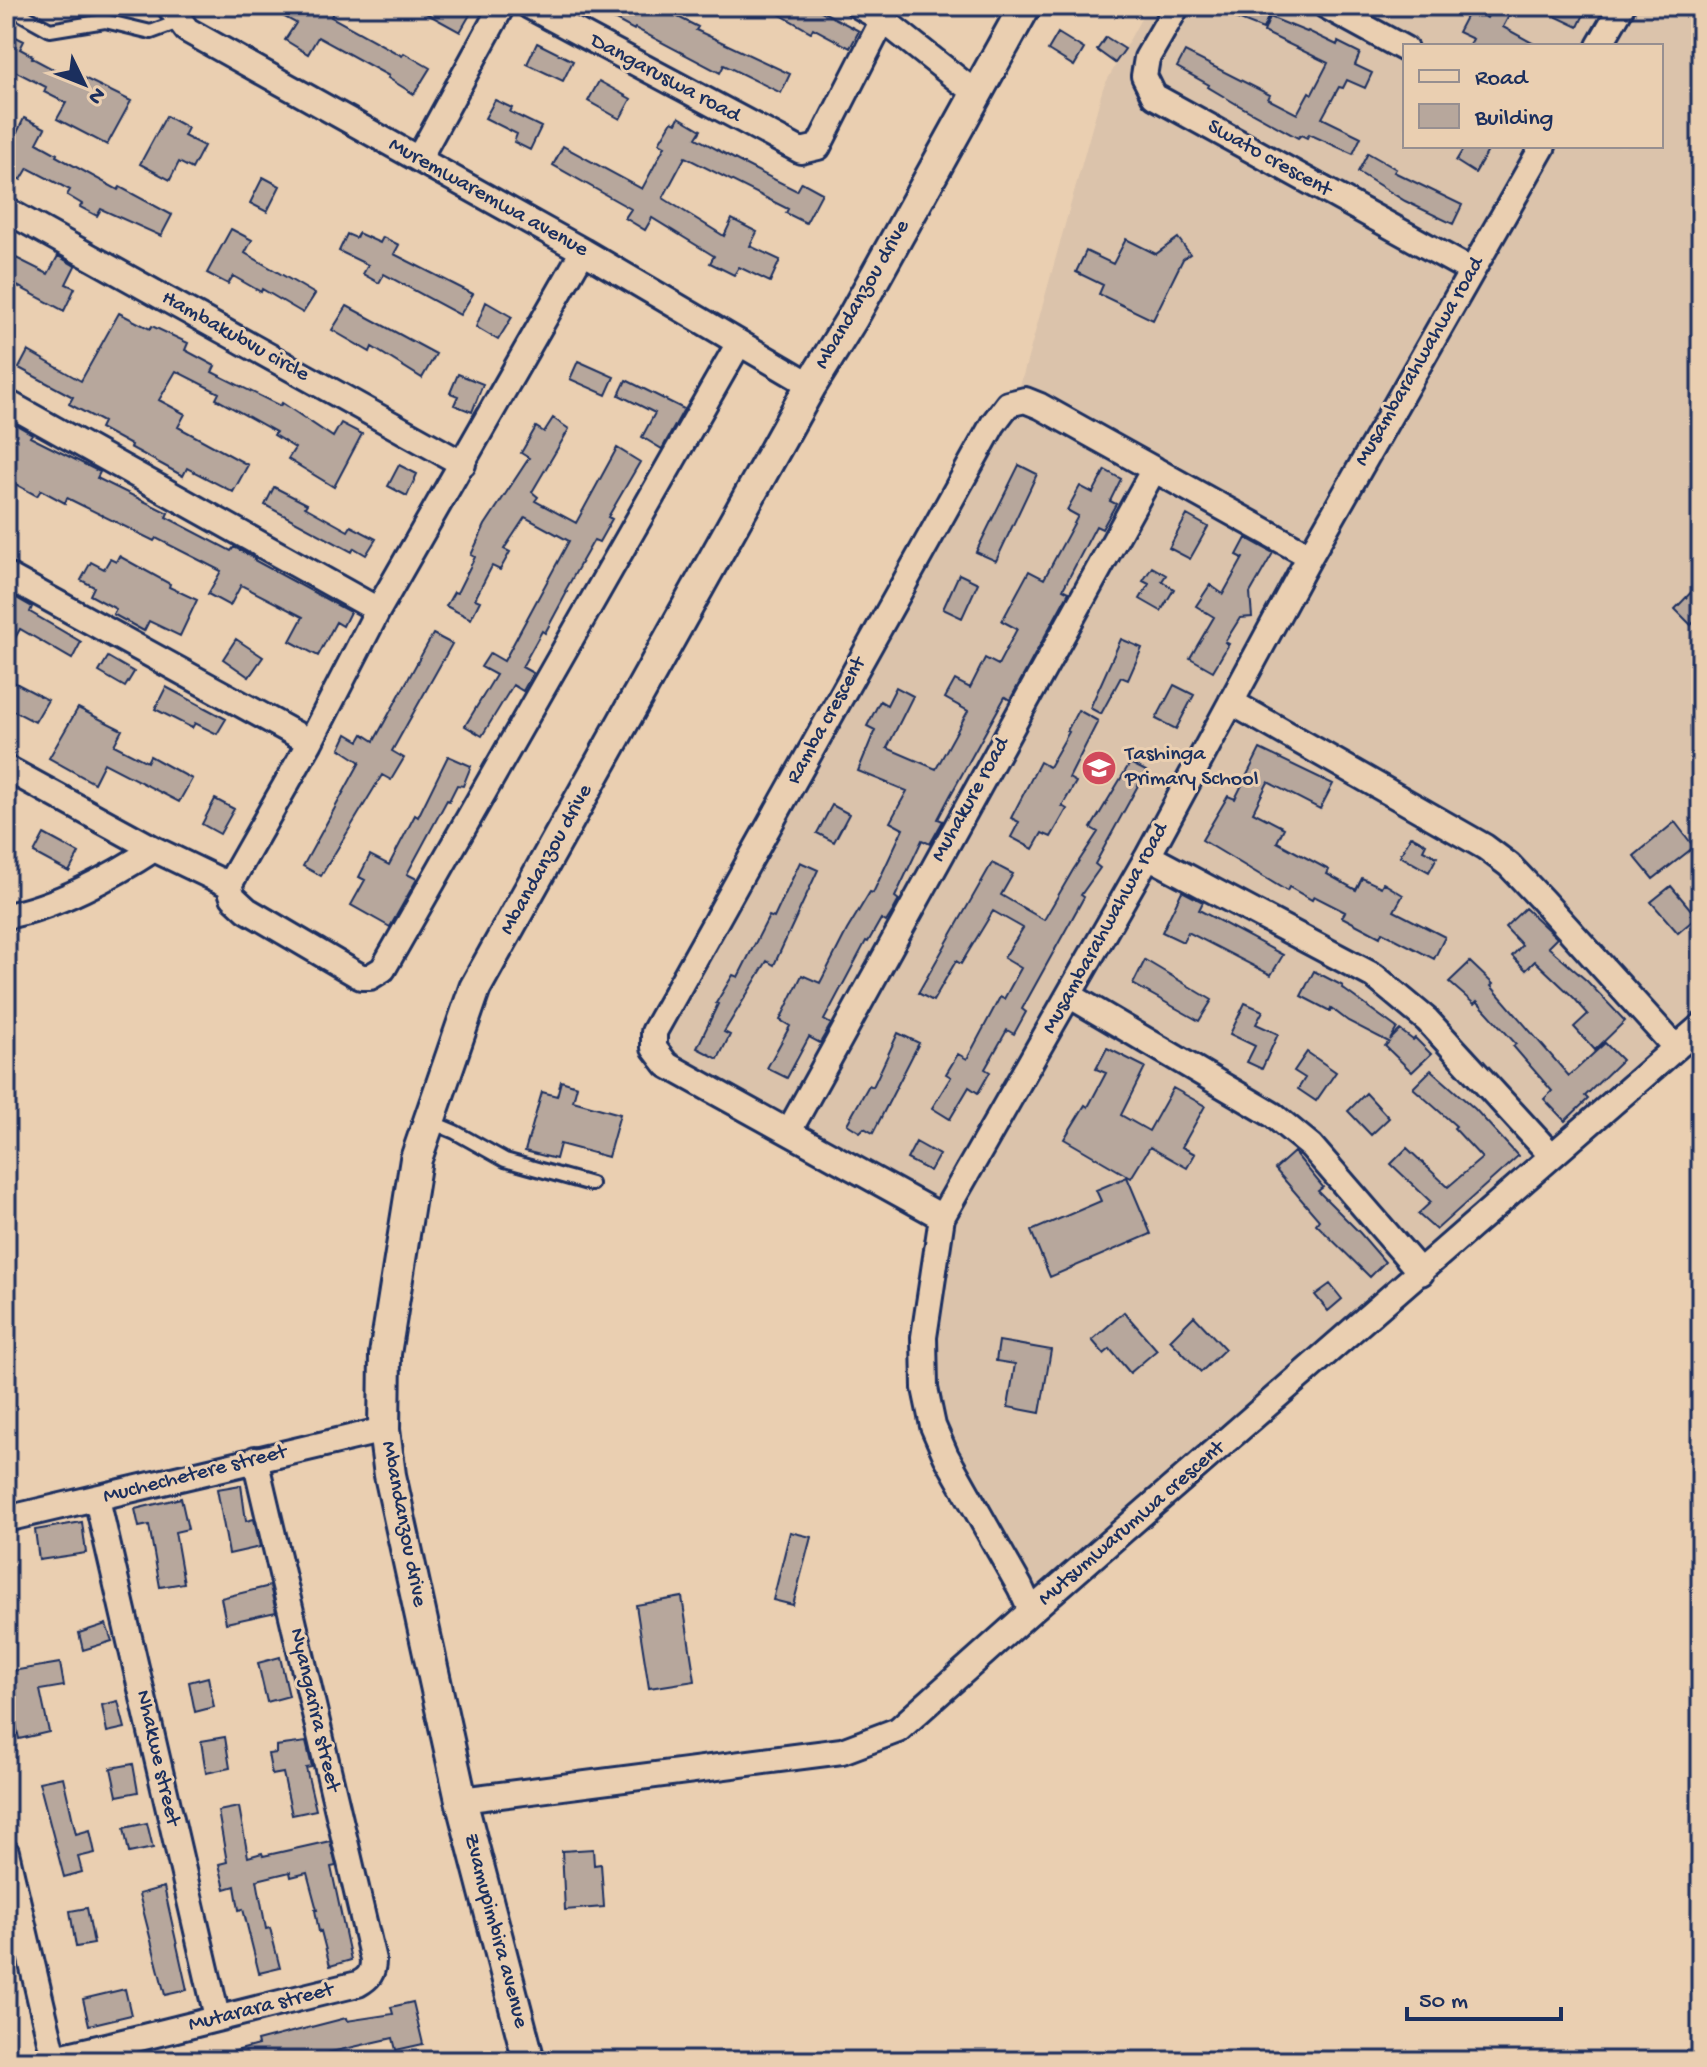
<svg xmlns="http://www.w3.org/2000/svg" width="1707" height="2067" viewBox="0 0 1707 2067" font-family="'Gochi Hand',sans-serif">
<rect width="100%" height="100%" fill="#eacfb1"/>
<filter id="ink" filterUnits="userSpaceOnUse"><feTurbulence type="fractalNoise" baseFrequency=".0125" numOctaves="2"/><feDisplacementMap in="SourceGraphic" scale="16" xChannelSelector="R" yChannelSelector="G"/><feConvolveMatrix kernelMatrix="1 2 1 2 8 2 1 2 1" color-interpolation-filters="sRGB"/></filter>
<g filter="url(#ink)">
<path fill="#dbc3ab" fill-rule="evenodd" d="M1148,6H1701V1008L1028,1616L923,1387L936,1215L648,1037L1014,408L1103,88ZM1405,46H1661V146H1405Z"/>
<path fill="#b7a79c" stroke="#1b2f5e" stroke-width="2" d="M264,6H338L331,17L402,56L404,53L430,68L414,94L388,78L389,76L318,37L308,54L285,40L296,23Z
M413,6H475L460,32Z
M618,6H684L678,17L698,27L696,30L790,74L781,93L724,65L720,73L635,28L634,30L612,18Z
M765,6H812L859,31L850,48L813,28L811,32Z
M1262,6L1271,10L1263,29L1207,7Z
M1493,6H1514L1503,27L1538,46H1469L1473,39L1458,32L1470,9L1487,18Z
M1534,6H1588L1578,27Z
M1270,17L1307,32L1308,31L1337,45L1338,42L1360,53L1355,65L1372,73L1365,88L1347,80L1343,88L1339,87L1322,118L1361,137L1353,154L1309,134L1307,138L1301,135L1298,138L1238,105L1208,87L1209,85L1177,67L1185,52L1270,95L1268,99L1297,114L1309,92L1312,94L1328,63L1264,32Z
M6,32L24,41L20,49L33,56L32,58L77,82L80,76L131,101L107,145L57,119L66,103L44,92L46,87L11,69L6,79Z
M1058,33L1084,49L1074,66L1048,50Z
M1106,37L1125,49L1115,63L1097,50Z
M537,43L573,61L563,81L527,64Z
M599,81L631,99L620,119L588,101Z
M495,100L512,108L510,112L541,127L530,150L514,142L517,134L485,118Z
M166,116L188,128L184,136L204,146L192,169L179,162L170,180L140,164Z
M679,117L701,130L696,138L738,161L797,191L802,182L822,193L806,223L786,213L788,209L685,157L663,198L724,236L732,219L757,232L750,246L780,260L770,282L739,267L734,275L710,263L714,256L652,218L645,230L625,218L631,209L553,165L563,146L642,189L665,146L659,143L672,121L676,123Z
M24,118L45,128L37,143L57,154L56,156L118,190L120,187L172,215L161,236L101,209L97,216L80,207L82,204L67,195L70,190L28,168L21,180L6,172V129L16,135Z
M1465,146H1491L1475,173L1456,161Z
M1368,153L1396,169L1394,172L1462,205L1453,224L1405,201L1358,172Z
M263,177L280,186L267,212L250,203Z
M231,229L252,240L245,253L315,294L303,313L262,289L261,292L233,276L228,284L207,273Z
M358,233L380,243L383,237L399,245L394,254L473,294L460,315L384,274L379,283L363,274L368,265L339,251L347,234L356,238Z
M1178,238L1190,254L1183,259L1153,320L1099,294L1103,285L1076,272L1086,251L1113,264L1126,239L1156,254Z
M6,253L48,274L58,256L75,266L66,284L75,288L64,311L6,280Z
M486,302L512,317L498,340L476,327Z
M347,306L436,354L422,378L372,347L370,352L332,330Z
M119,313L150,329L152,326L188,343L185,350L215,366L212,372L280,406L282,403L333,437L341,423L362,434L334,487L288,459L295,448L274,435L276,432L216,399L219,393L176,371L159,400L185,414L178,427L248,465L233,492L187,468L183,476L130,447L131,445L100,428L103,422L69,404L73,397L19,368L28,351L81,381Z
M578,361L614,377L606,395L570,379Z
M458,374L483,384L472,412L454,405L458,396L450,393Z
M626,380L684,409L662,449L642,437L655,413L619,395Z
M553,418L569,429L532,492L538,497L535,501L576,523L617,448L640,462L608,517L612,519L599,542L594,540L565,591L567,592L545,633L542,631L522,667L533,673L523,691L513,685L482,736L465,726L496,675L481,667L490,653L504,661L569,541L525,517L504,549L510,552L500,570L492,566L475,599L480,601L471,619L446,606L454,592L457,593L475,557L471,555L485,525L529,458L521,453L536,427L544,432Z
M6,419L32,434L30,437L100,472L97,478L168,513L166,517L231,551L234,547L255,559L254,560L350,612L343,626L336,622L318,656L290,641L303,617L241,585L230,606L208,594L221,571L156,538L154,541L67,498L65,503L41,490L37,496L6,479Z
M399,465L417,474L407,496L388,486Z
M1019,465L1037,474L996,561L976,552Z
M1105,470L1121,479L1110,501L1116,504L1102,529L1096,526L1063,589L1069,592L1010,700L1005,697L950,796L938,819L943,821L930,844L922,840L895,897L899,900L893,911L886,922L881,919L868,942L866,941L824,1020L831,1024L820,1043L809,1037L787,1078L767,1068L790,1026L780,1020L802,975L820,983L847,930L870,892L873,893L903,829L890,822L907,791L858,771L875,730L867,726L880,701L887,705L896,687L913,696L887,748L936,769L968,711L945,698L955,680L970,688L985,658L998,665L1017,629L1002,621L1029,571L1044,579L1078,516L1067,510L1080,486L1093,493Z
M274,487L307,504L305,507L348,531L351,526L376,539L366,555L354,548L352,552L265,505Z
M1187,515L1208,527L1190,559L1169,548Z
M1246,538L1273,553L1250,593L1252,617L1240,618L1225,642L1229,644L1213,671L1190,658L1214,617L1196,606L1210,585L1223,594L1243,558L1237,555Z
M119,556L170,584L169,587L197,600L180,636L149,621L144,631L113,614L116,609L90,595L94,587L81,580L91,562L104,569L110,559L116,562Z
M1152,567L1166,575L1162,581L1174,589L1161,611L1140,599L1149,584L1143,581Z
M959,574L978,583L962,618L943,609Z
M1701,582V615L1691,625L1675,609Z
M11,595L32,607L30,612L81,642L72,659L20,629L6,655V604Z
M433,634L452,644L392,751L404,758L391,780L382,775L321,876L303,866L360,762L340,749L347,734L359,741L363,734L374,741Z
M236,639L263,657L249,677L223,659Z
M1121,639L1142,648L1128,680L1121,677L1101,714L1090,708Z
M108,657L134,672L125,687L99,672Z
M6,678L48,700L35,722L6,707Z
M1174,685L1194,695L1176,729L1156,719Z
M166,687L226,719L217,734L195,723L192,728L155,709Z
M78,708L122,730L114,745L147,762L150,756L192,779L179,802L104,763L94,783L49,758Z
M1078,710L1098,721L1069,778L1076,782L1062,806L1067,809L1051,837L1042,833L1033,849L1011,837L1019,822L1011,818L1040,762L1049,767L1069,732L1067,731Z
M1260,749L1333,784L1320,809L1268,782L1253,812L1284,828L1277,842L1329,870L1327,874L1356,890L1362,878L1381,887L1383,883L1403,895L1394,911L1445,937L1434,959L1382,932L1380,937L1342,917L1345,912L1314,896L1312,900L1289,887L1287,891L1202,840L1228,796L1235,799Z
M448,756L471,766L463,786L457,785L449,801L447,800L407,874L417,879L390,927L351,905L365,880L359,877L370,855L389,865L415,815L418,817Z
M1130,763L1146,771L1095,864L1100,868L1081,895L1084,897L1022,1009L1026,1012L1014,1034L1007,1030L985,1069L990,1072L978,1093L969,1087L950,1119L932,1108L951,1077L946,1074L958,1054L967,1059L1000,997L1004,999L1021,968L1004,958L1023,928L993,911L961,964L956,961L933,1001L918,993L992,863L1013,874L1001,895L1044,920L1073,870L1098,832L1091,828Z
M215,799L234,809L220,834L202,824Z
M832,805L849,814L834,842L817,833Z
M1675,822L1694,847L1653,879L1634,856Z
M44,834L79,853L69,872L34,853Z
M1411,836L1426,844L1423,850L1437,857L1429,872L1400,856Z
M800,862L818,870L774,965L767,961L724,1032L730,1035L718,1059L697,1048L718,1004L716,1003L733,975L738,977L769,916L774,918Z
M1671,886L1697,917L1678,933L1651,902Z
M1182,891L1203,902L1199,910L1283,955L1271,975L1188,932L1183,942L1162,932Z
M1525,908L1557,938L1548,947L1587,981L1625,1021L1595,1050L1574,1027L1588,1014L1574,998L1535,961L1526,970L1512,956L1522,945L1505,927Z
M1145,960L1212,1000L1199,1021L1133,984Z
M1470,962L1493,984L1491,986L1569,1076L1605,1043L1622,1060L1585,1096L1588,1099L1565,1121L1544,1099L1552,1091L1513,1046L1516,1044L1477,1001L1474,1004L1449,982Z
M1314,971L1343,986L1342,988L1397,1028L1390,1040L1400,1030L1413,1040L1415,1038L1431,1054L1412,1072L1385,1046L1389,1042L1348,1021L1331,1008L1330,1011L1301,996Z
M1245,1003L1263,1011L1256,1024L1278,1034L1262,1069L1247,1062L1255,1046L1230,1034Z
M898,1033L919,1043L873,1133L864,1128L860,1132L847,1124L869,1085L873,1087Z
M1107,1048L1145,1067L1121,1115L1149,1131L1173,1088L1205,1106L1182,1147L1195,1154L1187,1168L1150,1147L1131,1178L1064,1139L1085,1105L1088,1107L1106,1073L1096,1069Z
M1307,1052L1336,1072L1316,1101L1298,1089L1305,1078L1294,1071Z
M1431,1070L1475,1109L1518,1156L1436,1230L1418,1214L1431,1202L1391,1164L1407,1148L1448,1187L1482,1158L1454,1128L1456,1126L1413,1088Z
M561,1081L577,1086L573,1101L620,1114L608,1157L560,1144L556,1159L525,1151L542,1092L557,1096Z
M1366,1093L1389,1118L1371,1135L1348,1111Z
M916,1142L939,1155L930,1171L907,1159Z
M1294,1152L1323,1187L1318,1191L1360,1233L1385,1262L1370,1277L1316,1224L1319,1220L1275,1169Z
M1127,1177L1151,1234L1050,1277L1031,1231L1101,1201L1096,1190Z
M1330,1284L1342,1299L1328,1311L1315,1295Z
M1124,1312L1157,1350L1130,1373L1110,1349L1104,1354L1092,1340Z
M1194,1316L1225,1349L1201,1372L1170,1340Z
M999,1341L1051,1350L1040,1413L1008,1407L1015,1364L996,1361Z
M241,1485L246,1521L254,1519L260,1547L229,1554L217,1489Z
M181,1498L188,1529L175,1532L184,1583L160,1587L149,1525L139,1527L135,1509Z
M82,1522L86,1553L39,1560L35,1530Z
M790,1532L811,1537L793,1605L773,1600Z
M270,1586L276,1612L226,1623L221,1598Z
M682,1597L695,1681L649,1688L636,1605Z
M106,1624L112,1641L83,1650L79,1633Z
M280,1657L289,1696L267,1702L258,1663Z
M60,1663L64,1686L40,1690L49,1732L19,1739L10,1695L6,1696V1672Z
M208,1677L214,1707L195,1712L189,1682Z
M118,1701L125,1728L107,1732L102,1705Z
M225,1737L230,1768L206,1773L201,1741Z
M306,1742L312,1767L306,1768L316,1810L292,1815L283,1773L272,1775L268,1754L276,1753V1746Z
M133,1764L138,1792L117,1796L111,1768Z
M63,1777L76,1834L90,1830L95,1853L78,1857L82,1872L64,1877L39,1782Z
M239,1807L248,1857L262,1853L263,1856L330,1841L336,1866L331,1867L351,1960L330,1966L321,1931L319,1932L315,1910H317L307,1873L291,1877L290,1872L257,1880L266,1929L270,1928L280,1968L259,1973L243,1909L239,1910L235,1886L225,1889L219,1864L227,1862L218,1811Z
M147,1823L153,1848L129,1853L124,1828Z
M593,1849L594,1865L601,1864L604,1907L565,1910L562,1851Z
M164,1887L187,1990L165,1995L139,1894Z
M87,1908L94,1944L76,1947L70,1911Z
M125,1989L131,2015L89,2025L83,1999Z
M413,2002L423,2044L396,2050L393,2038L318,2055L320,2061H218L217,2056L258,2045L257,2041L346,2018L347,2021L393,2014L391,2007Z"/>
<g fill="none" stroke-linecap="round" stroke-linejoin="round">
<defs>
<path id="service" d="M7,6L50,30L105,21L151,32L181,21
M429,1121L455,1132L505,1160L591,1184"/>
<path id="minor" d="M169,6L187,30L583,251L811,385
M529,6L801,151L818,147L890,6
M859,6L882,19L975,93
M1177,6L1147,58L1144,76L1154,96L1472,271
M1326,6L1405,49
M1599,46L1622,6
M419,158L502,6
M6,210L463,464
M6,402L378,610
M6,575L310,742
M1231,702L1485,847L1509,865L1543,901L1676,1048
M6,768L154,849L229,885L233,897L247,910L361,977H370L383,969L739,343
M1148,856L1374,976L1427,1020L1552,1156
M229,885L310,742L378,610L583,251
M6,916C55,907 113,876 154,849
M1069,995L1273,1115L1311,1146L1421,1273
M789,1131L1154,469
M942,1217L667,1065L654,1048V1032L993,424L1008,404L1025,400L1040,406L1310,556
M97,1499L217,2017
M6,1519L384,1430
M1031,1611L1020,1587L946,1456L933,1426L925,1388L924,1337L942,1217L1148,856L1310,556L1543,146
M461,1800L842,1751L898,1730L1031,1611L1701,1026
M6,1852L54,2058
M41,2061C147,2038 252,2009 358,1984C369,1978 373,1973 373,1960L255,1459"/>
<path id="tertiary" d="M529,2061L461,1800L390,1475L384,1430L385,1354L416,1159L475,988L811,385L853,317L1025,6"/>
</defs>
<use href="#service" stroke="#1b2f5e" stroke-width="18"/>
<use href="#minor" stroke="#1b2f5e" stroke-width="30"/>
<use href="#tertiary" stroke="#1b2f5e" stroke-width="36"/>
<use href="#service" stroke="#eacfb1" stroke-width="12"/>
<use href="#minor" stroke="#eacfb1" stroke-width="24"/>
<use href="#tertiary" stroke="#eacfb1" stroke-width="30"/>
</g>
</g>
<defs>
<symbol id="school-disc" viewBox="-11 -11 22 22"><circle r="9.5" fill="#d1495b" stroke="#eacfb1"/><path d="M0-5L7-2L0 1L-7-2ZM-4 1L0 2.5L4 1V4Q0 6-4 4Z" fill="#fff"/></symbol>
</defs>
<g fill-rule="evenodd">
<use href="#school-disc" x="1079" y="748" width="40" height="40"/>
</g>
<g text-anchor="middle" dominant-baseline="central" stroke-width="6" stroke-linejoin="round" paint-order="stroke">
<g font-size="22" fill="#1b2f5e" stroke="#eacfb1">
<text transform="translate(665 79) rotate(28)">Dangaruswa road</text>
<text transform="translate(1269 159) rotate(29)">Swato crescent</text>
<text transform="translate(488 198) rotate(29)">Muremwaremwa avenue</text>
<text transform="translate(863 295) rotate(-60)">Mbandanzou drive</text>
<text transform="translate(235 337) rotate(29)">Hambakubvu circle</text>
<text transform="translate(1420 362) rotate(-60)">Musambarahwahwa road</text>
<text transform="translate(827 721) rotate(-61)">Ramba crescent</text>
<text transform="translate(971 800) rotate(-61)">Muhakure road</text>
<text transform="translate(547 860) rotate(-61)">Mbandanzou drive</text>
<text transform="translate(1106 929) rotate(-61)">Musambarahwahwa road</text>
<text transform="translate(195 1475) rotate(-14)">Muchechetere street</text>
<text transform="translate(403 1524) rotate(79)">Mbandanzou drive</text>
<text transform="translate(1132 1524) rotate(-41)">Mutsumwarumwa crescent</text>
<text transform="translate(314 1710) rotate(77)">Nyangarira street</text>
<text transform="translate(157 1758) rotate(77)">Nhakwe street</text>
<text transform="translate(495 1931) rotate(75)">Zvamupimbira avenue</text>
<text transform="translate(261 2008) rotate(-14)">Mutarara street</text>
</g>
<g font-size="22" fill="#1b2f5e" stroke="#eacfb1" text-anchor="start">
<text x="1125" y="755">Tashinga<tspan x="1125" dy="25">Primary School</tspan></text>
</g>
</g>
<rect width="1707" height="2067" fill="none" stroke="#eacfb1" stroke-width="32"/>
<rect x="16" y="16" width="1675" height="2035" fill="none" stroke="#1b2f5e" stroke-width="3" filter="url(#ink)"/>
<rect x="1403" y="44" width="260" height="104" fill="#eacfb1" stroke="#978f90" stroke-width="2"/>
<rect x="1419" y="70" width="40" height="12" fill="#eacfb1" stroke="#978f90" stroke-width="2"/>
<text x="1475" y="84" font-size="24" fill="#1b2f5e">Road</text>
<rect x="1419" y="104" width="40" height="24" fill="#b7a79c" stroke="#978f90" stroke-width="2"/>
<text x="1475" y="124" font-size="24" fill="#1b2f5e">Building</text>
<g transform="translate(84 84) rotate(133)" stroke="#eacfb1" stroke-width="6" paint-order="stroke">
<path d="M0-6L14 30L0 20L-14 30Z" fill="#1b2f5e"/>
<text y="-12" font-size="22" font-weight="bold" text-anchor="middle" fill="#1b2f5e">N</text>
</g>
<path d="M1407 2007v12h154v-12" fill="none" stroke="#1b2f5e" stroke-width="4"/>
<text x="1419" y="2007" font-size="24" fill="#1b2f5e" stroke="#eacfb1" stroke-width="6" paint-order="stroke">50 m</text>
</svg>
